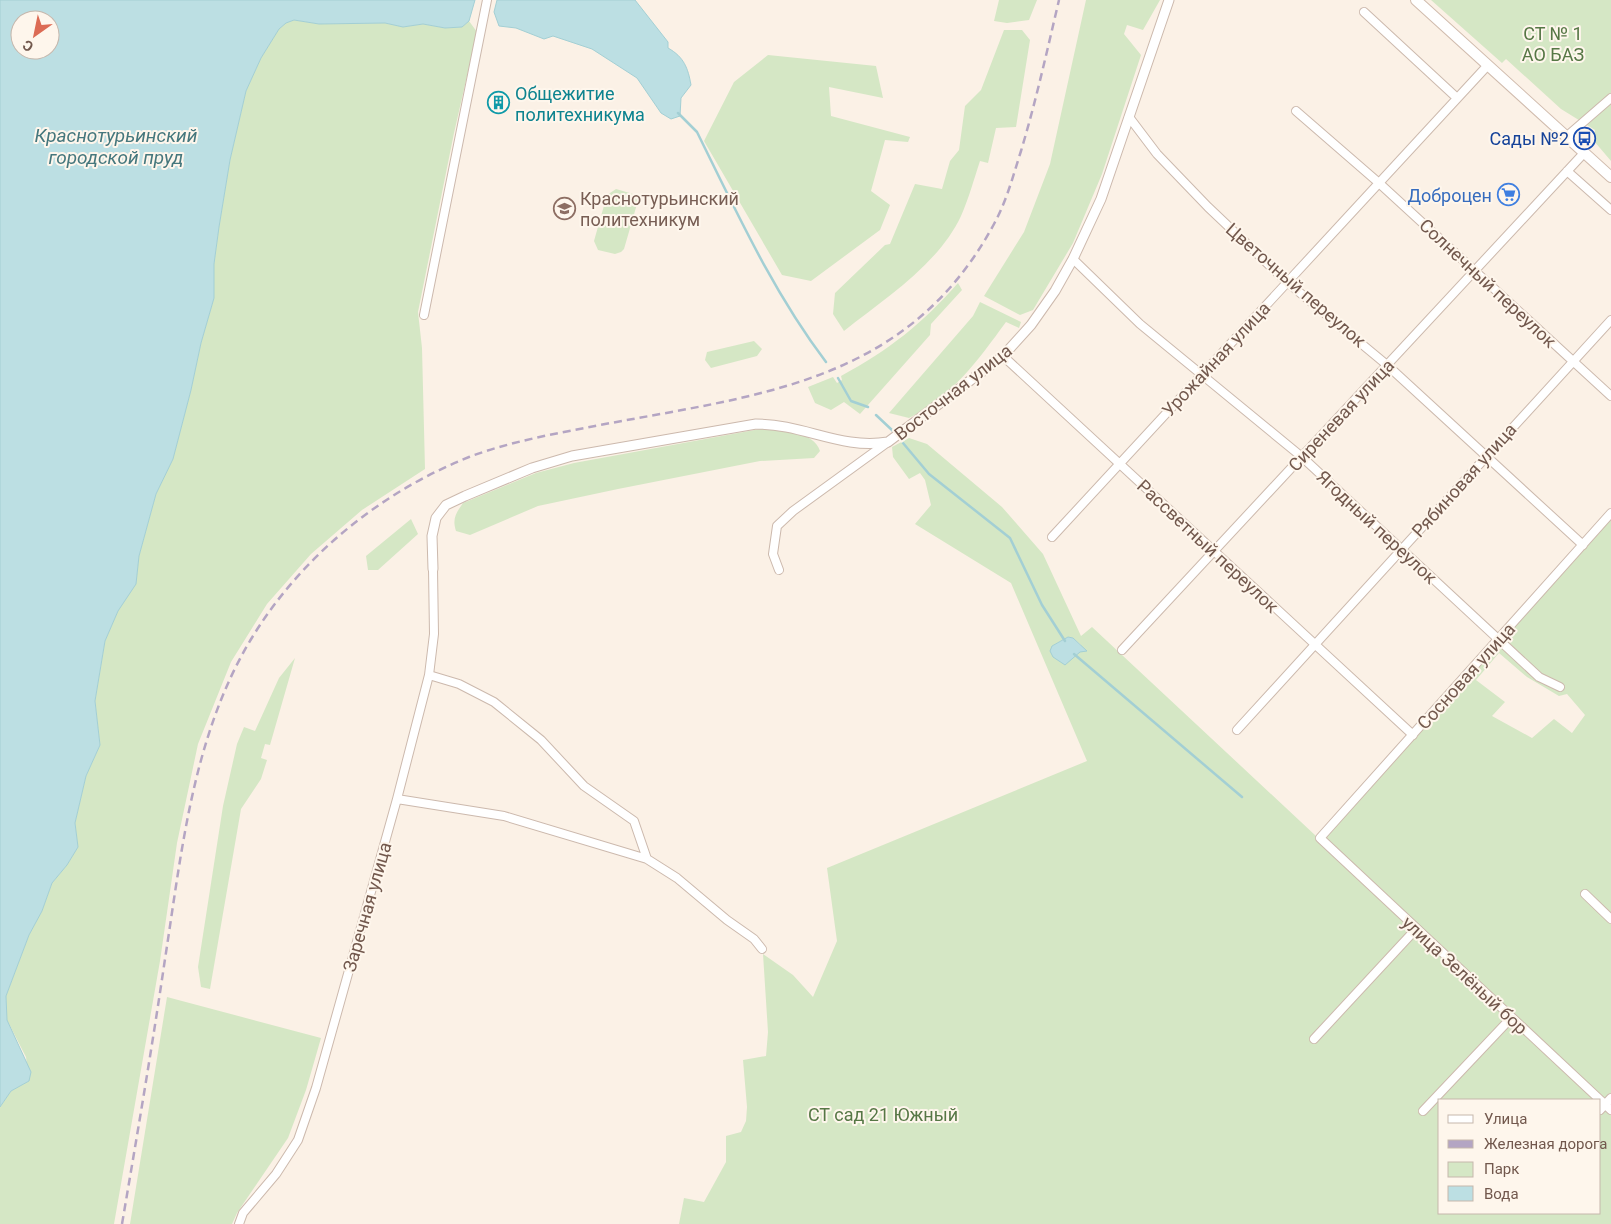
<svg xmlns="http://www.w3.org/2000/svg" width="1611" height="1224" viewBox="0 0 1611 1224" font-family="Roboto,sans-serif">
<rect width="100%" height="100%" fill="#fbf1e6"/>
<path fill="#d5e7c5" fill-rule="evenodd" d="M999,0H1037L1029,20L1007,23L994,21Z
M1086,0H1160L1143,30L1127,25L1124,34L1141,55L1102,174L1073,243L1033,310L1020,315L984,296L1024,232L1050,164Z
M1431,0H1611V161L1594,141L1595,130L1561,109L1506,59L1502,63Z
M294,20L319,24L385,23L403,27L423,24L445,28L462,27L469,21L477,32L454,133L418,312L422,348L425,469L362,510L311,554L267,604L231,662L198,744L177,843L160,961L114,1224H0V1107L11,1091L29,1081L26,1057L7,1020L6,996L29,935L42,911L52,883L67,865L78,847L75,823L86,776L100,745L95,701L105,641L118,611L136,584L139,556L156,494L173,459L191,390L201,343L214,298V264L219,227L230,160L246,91L261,58L279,29L286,23Z
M1004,30H1022L1030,40L1016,127L996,128L988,163L980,161C974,179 969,198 961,216C938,265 885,298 844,331L833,314L835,293L885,245L890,244L915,184L942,189L950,161L959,150L965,106L981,90Z
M768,55L876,66L883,98L829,87L831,116L910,137L908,142L885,140L871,191L890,205L880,230L811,281L782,275L704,141L734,82Z
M616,189L633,194L637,200V204L624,249L621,252L615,254L598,250L594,241L607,195Z
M958,283L962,290L931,324L930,335L860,414L844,402L831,410L815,403L808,387L833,377L837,383L842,380L841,376C889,350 922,324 958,283Z
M980,302L1021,322L1019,328L1006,322C978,360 953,396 909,418L889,413L973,316Z
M754,341L762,349L757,356L711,368L705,360L707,352Z
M765,428C782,431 814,431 820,451L814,458L760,461L618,489L538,506L470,535L456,531C452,519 456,513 463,503L536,473L574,463Z
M909,438L927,444L1002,507L1043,554L1081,636L1092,627L1316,836H1326L1611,519V1224H679L684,1198L704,1202L726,1162V1136L741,1132L746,1121L747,1107L743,1060L766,1056L768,1032L763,954L793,975L813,997L837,941L827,868L1087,761L1011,583L915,524L931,505L925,480L920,473L909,479L893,457L892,447ZM1068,637L1073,638L1081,645L1077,655L1052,646ZM1499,653L1527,677L1559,696L1567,694L1585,715L1572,733L1554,719L1532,738L1492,716L1505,702L1476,680ZM1440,1100H1600V1213H1440Z
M411,519L418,534L378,570H368L366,556Z
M295,658L270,745L265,744L261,758L267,760L261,779L241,809L210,989L201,987L198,967L223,806L237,744L244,727L255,731L279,678Z
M167,997L321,1038L306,1090L288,1138L237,1213L232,1224H130Z"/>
<path fill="#bcdfe3" stroke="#a3cfd4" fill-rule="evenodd" d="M0,0H475L469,21L462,27L445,28L423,24L403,27L385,23L319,24L294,20L286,23L279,29L261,58L246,91L230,160L219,227L214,264V298L201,343L191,390L173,459L156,494L139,556L136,584L118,611L105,641L95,701L100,745L86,776L75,823L78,847L67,865L52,883L42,911L29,935L6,996L7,1020L31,1072L29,1081L11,1091L0,1107ZM20,20H50V50H20Z
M497,0H635L668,42V48C684,57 688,68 691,85L681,98L680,116L671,119L661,113L637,78L592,49L553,36L544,39L516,28L499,26L494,12Z
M1068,637L1073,638L1087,651L1080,652L1065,665L1053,657L1050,651L1052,646Z"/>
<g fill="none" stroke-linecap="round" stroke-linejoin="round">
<path stroke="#a3cfd4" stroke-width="2.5" d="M678,113L697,132C736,211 773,292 826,362
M838,378L851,401L868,407
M876,415L893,431
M903,443L929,474L1010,538L1042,605L1065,641
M1074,654L1242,797"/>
<defs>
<path id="minor" d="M1364,12L1457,98
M1296,111L1379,183L1611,396
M1129,117L1157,154L1208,207L1287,282L1387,365L1583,545
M1566,137L1611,98
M1567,171L1611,210
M1073,259L1140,324L1302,457L1539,677L1560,687
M424,315L487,0
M1003,356L1413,735
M1611,513L1320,838L1611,1110
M1052,537L1488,65
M779,570L773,554L777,526L793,511L888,442
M1122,650L1584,153
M429,675L459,684L494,702L541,740L584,786L634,821L647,859
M1237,730L1611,320
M397,799L504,816L647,859L677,878L727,920L754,939L762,949
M1585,894L1611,919
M1314,1039L1416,929
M1600,1110L1611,1098
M1423,1111L1511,1018
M239,1224L243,1213L276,1174L298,1140L316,1088L397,799L429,675L434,634L433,569"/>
<path id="tertiary" d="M433,569L432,536L436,518L446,505L465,496L532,468L572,456L756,424C804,424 841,450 888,442L1003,356L1031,325L1055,291L1073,259L1101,199L1169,0"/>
<path id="secondary" d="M1416,0L1611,177"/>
</defs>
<use href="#minor" stroke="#ccb9ad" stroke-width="10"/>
<use href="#tertiary" stroke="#ccb9ad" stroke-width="11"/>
<use href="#secondary" stroke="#d0bbad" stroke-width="12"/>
<use href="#minor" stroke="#fff" stroke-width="8"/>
<use href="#tertiary" stroke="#fff" stroke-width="9"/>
<use href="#secondary" stroke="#fff" stroke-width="10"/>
<path stroke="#b4a5c3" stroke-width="2.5" stroke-dasharray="8 5" stroke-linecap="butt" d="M122,1224C137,1136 152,1048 165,959C182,850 193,733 253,636C303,555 381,492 469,457C509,442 553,434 595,426C756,395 907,385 994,224C1007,200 1013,176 1021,151C1036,101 1047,51 1059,0"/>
</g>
<defs>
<symbol id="building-ring" viewBox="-11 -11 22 22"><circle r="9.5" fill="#fef6ec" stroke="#0f9aa8" stroke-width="1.5"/><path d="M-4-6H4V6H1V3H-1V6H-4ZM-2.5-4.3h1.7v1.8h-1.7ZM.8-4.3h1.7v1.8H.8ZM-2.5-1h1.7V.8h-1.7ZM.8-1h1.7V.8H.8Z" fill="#0f9aa8"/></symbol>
<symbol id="bus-ring" viewBox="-11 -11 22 22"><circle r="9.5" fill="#fef6ec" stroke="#1a4fb4" stroke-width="1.5"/><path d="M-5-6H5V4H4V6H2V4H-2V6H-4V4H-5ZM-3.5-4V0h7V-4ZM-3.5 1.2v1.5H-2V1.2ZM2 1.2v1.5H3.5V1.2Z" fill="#1a4fb4"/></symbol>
<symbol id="supermarket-ring" viewBox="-11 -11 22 22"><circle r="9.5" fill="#fef6ec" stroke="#3f7fe0" stroke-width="1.5"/><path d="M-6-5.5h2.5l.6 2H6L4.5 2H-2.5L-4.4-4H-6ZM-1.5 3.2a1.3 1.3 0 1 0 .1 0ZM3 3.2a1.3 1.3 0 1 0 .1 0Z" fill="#3f7fe0"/></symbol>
<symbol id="university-ring" viewBox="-11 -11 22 22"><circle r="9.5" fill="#fef6ec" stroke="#8d6e63" stroke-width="1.5"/><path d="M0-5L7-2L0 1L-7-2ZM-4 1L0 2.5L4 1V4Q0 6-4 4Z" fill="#8d6e63"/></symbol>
</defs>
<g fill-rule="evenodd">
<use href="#building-ring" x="486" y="90" width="25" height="25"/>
<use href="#bus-ring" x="1572" y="126" width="25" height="25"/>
<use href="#supermarket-ring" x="1496" y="182" width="25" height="25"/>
<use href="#university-ring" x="552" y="196" width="25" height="25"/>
</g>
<g text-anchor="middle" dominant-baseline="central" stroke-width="4" stroke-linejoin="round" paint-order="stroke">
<g font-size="18" fill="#567745" stroke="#fef6ec">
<text x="1553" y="33">СТ № 1<tspan x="1553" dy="21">АО БАЗ</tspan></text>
<text x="883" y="1114">СТ сад 21 Южный</text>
</g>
<g font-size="18" fill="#0d838f" stroke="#fef6ec" text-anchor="start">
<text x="515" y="93">Общежитие<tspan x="515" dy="21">политехникума</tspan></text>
</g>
<g font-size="18" fill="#164399" stroke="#fef6ec" text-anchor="end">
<text x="1569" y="138">Сады №2</text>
</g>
<g font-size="18" fill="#366cbe" stroke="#fef6ec" text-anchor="end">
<text x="1492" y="195">Доброцен</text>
</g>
<g font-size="18" fill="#785e54" stroke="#fef6ec" text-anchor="start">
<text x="580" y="198">Краснотурьинский<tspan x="580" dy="21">политехникум</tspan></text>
</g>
<g font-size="18" fill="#72584d" stroke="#fef6ec">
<text transform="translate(1488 283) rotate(43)">Солнечный переулок</text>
<text transform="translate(1296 285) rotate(41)">Цветочный переулок</text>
<text transform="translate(1216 359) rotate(-47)">Урожайная улица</text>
<text transform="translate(953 392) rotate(-38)">Восточная улица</text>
<text transform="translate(1341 415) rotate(-47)">Сиреневая улица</text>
<text transform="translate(1464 480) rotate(-48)">Рябиновая улица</text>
<text transform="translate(1377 527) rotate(43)">Ягодный переулок</text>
<text transform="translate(1208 546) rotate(43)">Рассветный переулок</text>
<text transform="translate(1466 676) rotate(-48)">Сосновая улица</text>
<text transform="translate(367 907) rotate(-74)">Заречная улица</text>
<text transform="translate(1465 975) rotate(43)">улица Зелёный бор</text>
</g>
<g font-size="19" font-style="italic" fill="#45777d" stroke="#fef6ec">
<text x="116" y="135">Краснотурьинский<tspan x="116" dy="22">городской пруд</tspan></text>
</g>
</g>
<rect x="1438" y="1099" width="162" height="115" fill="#fef6ec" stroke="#c6b7ac"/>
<rect x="1448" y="1115" width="25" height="8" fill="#ffffff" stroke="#c6b7ac"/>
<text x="1484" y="1124" font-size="15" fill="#72584d">Улица</text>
<rect x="1448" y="1140" width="25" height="8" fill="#b4a5c3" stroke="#c6b7ac"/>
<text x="1484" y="1149" font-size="15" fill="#72584d">Железная дорога</text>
<rect x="1448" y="1162" width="25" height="15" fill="#d5e7c5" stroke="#c6b7ac"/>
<text x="1484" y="1174" font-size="15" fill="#72584d">Парк</text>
<rect x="1448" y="1186" width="25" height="15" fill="#bcdfe3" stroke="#c6b7ac"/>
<text x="1484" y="1199" font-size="15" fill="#72584d">Вода</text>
<g transform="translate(35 35) rotate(213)"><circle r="24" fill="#fef6ec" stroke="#c6b7ac"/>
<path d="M0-4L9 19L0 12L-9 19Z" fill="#dc6b54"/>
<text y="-8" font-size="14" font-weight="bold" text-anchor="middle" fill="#72584d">С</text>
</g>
</svg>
